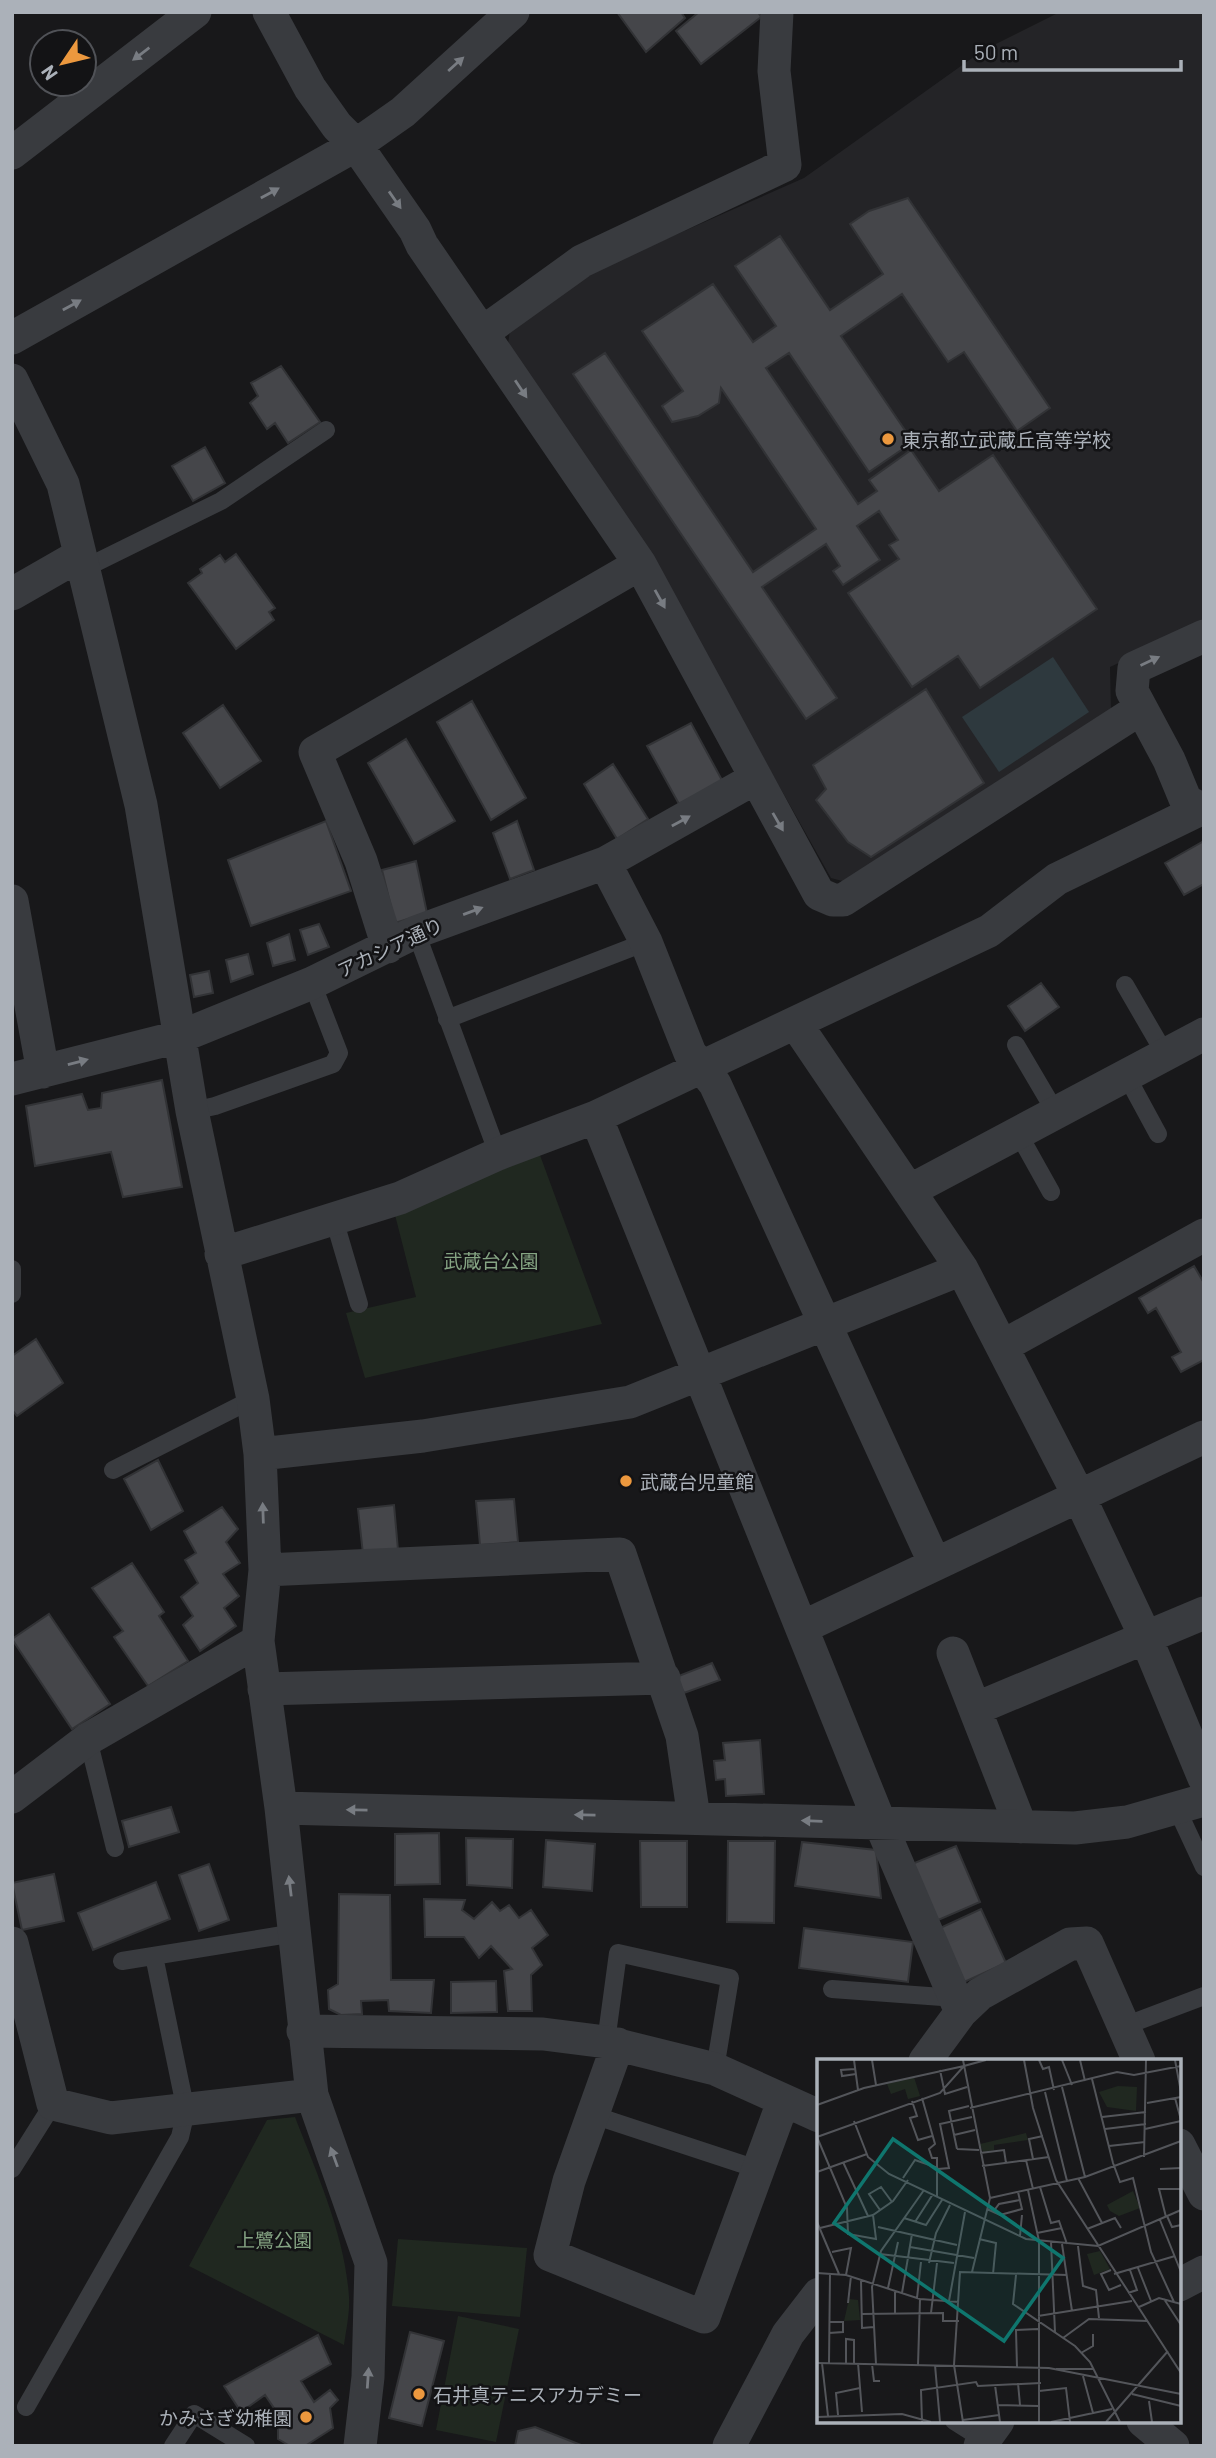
<svg xmlns="http://www.w3.org/2000/svg" width="1216" height="2458" viewBox="0 0 1216 2458" font-family="Barlow,'Noto Sans JP',sans-serif">
<rect width="100%" height="100%" fill="#18181a"/>
<path fill="#242427" d="M1060,12H1204V623L1110,667L1111,711L850,883L831,878L637,534L508,344L510,330L589,273L804,178L982,51Z"/>
<path fill="#202820" d="M537,1147L602,1324L365,1378L346,1313L416,1297L394,1211Z
M295,2117C317,2174 345,2235 349,2297C350,2313 346,2330 344,2345L189,2266L267,2120Z
M398,2239L527,2248L520,2317L392,2306Z
M458,2316L519,2329L496,2442L436,2430Z"/>
<path fill="#2e393e" d="M1053,657L1089,712L999,772L962,717Z"/>
<path fill="#45464a" stroke="#323336" stroke-width="2" d="M617,12H681L685,18L646,52Z
M699,12H758L761,17L701,64L676,31Z
M908,198L1050,408L1017,431L964,352L948,362L902,294L841,336L913,442L869,472L789,353L766,368L858,504L877,491L869,480L911,450L939,491L993,455L1097,609L980,688L958,656L912,687L848,593L899,559L889,545L898,540L879,511L857,526L880,560L843,585L833,571L840,566L826,544L762,587L837,698L806,719L573,374L605,353L753,572L816,529L721,388L719,403L698,416L672,422L662,406L683,391L642,331L713,284L753,342L776,326L735,266L780,236L830,310L883,274L850,224L869,211Z
M281,366L320,422L288,443L275,423L267,429L250,403L258,396L251,383Z
M205,447L225,483L193,501L172,466Z
M236,554L275,608L269,612L274,620L236,649L188,583L202,573L200,569L220,555L225,562Z
M926,689L984,783L871,857L848,842L816,800L826,789L813,765Z
M472,701L526,798L491,820L437,722Z
M223,705L261,761L220,788L183,733Z
M691,723L723,782L679,804L647,746Z
M406,739L455,821L414,844L368,763Z
M613,764L648,819L617,839L584,784Z
M326,821L351,891L251,926L228,860Z
M517,821L534,870L510,879L493,833Z
M1204,841V884L1184,895L1165,863Z
M416,861L427,913L395,923L382,870Z
M319,924L329,947L308,955L300,930Z
M289,934L295,960L273,966L267,943Z
M248,954L253,974L231,982L226,960Z
M209,971L213,993L194,997L190,975Z
M1041,983L1059,1007L1025,1031L1008,1006Z
M162,1080L182,1187L123,1197L111,1152L35,1166L26,1106L82,1094L88,1110L101,1108L102,1093Z
M1194,1266L1204,1283V1360L1181,1372L1172,1357L1181,1352L1156,1308L1148,1313L1139,1298Z
M36,1339L63,1383L17,1416L12,1410V1356Z
M158,1460L183,1511L151,1530L124,1479Z
M514,1499L518,1542L480,1545L476,1501Z
M394,1505L398,1550L363,1554L358,1509Z
M222,1507L238,1529L226,1542L240,1563L223,1574L239,1596L224,1608L236,1626L200,1651L183,1625L193,1616L181,1597L198,1583L185,1560L196,1553L184,1531Z
M132,1563L164,1612L159,1616L188,1661L148,1686L114,1637L123,1631L92,1588Z
M49,1614L110,1704L72,1729L12,1639Z
M712,1663L720,1680L684,1693L676,1677Z
M760,1740L764,1794L726,1796L725,1779L716,1780L714,1761L725,1760L723,1743Z
M171,1807L179,1832L129,1847L122,1821Z
M439,1833L440,1884L395,1885V1834Z
M466,1838L513,1839L512,1888L467,1885Z
M546,1840L595,1844L592,1891L543,1887Z
M640,1841H687V1907H641Z
M728,1841H775L774,1923L727,1922Z
M802,1842L876,1850L881,1898L795,1886Z
M956,1846L980,1902L936,1921L912,1864Z
M209,1864L229,1920L199,1931L179,1875Z
M54,1874L64,1921L22,1930L12,1883Z
M156,1882L170,1919L93,1950L78,1913Z
M339,1894L390,1895L391,1980H434L431,2013L389,2011L388,2000L361,2001L362,2014L341,2015L329,2009L328,1990L338,1984Z
M424,1899L465,1900L462,1910L474,1919L492,1902L500,1911L509,1905L519,1918L531,1910L548,1935L532,1948L542,1965L531,1975L532,2011H508L504,1971L512,1969L491,1946L479,1958L464,1937H425Z
M981,1909L1006,1963L962,1983L938,1929Z
M804,1928L913,1942L908,1982L799,1968Z
M496,1981L497,2012L451,2013V1982Z
M410,2332L444,2341L422,2426L389,2418Z
M318,2335L331,2364L301,2381L314,2402L330,2390L338,2400L330,2408L333,2428L305,2446H290L278,2439V2414L265,2395L241,2412L224,2386Z
M535,2427L581,2445V2446H515L518,2431Z"/>
<g fill="none" stroke-linecap="round" stroke-linejoin="round">
<path stroke="#393b3f" stroke-width="18" d="M83,569L221,501L326,430
M416,932L498,1154
M1125,985L1165,1054
M447,1019L646,942
M1016,1045L1056,1113
M1126,1075L1158,1134
M192,1111L215,1106L333,1064L339,1053L312,983
M1018,1133L1051,1192
M334,1219L359,1304
M12,1269V1294
M113,1470L253,1399
M88,1739L115,1848
M1177,1809L1204,1867
M122,1961L295,1933
M832,1989L956,1998
M1122,2027L1204,1996
M606,2042L618,1953L730,1978L715,2069
M593,2115L760,2170
M12,2169L53,2104
M26,2407L180,2137L186,2111L154,1956
M954,2421L984,2440
M173,2446L194,2414L246,2446"/>
<path stroke="#393b3f" stroke-width="33" d="M269,12L310,88L337,126L356,145L415,230L422,245L640,564L819,894L833,900H843L1140,709
M12,153L195,12
M482,333L582,261L785,165L774,71L777,12
M12,338L356,145L403,112L513,12
M12,380L63,484L141,805L192,1111L253,1399L260,1454L265,1570L258,1641L281,1808L312,2095L371,2263L368,2377L360,2446
M12,594L80,555
M1204,636L1134,668L1132,691L1169,760L1186,801L1204,810
M605,863L646,942L690,1053L715,1084L935,1564
M12,901L43,1072
M388,947L361,861L315,752L640,564
M796,1024L962,1269L1079,1496L1146,1638L1204,1778
M12,1079L182,1036L312,983L416,932L605,863L754,779
M596,1117L880,1823L961,2012
M909,1191L1204,1034
M221,1254L400,1198L498,1154L596,1117L989,931L1057,879L1201,809
M1003,1346L1204,1235
M260,1454L423,1436L630,1402L962,1269
M265,1570L620,1554L682,1736L694,1818
M803,1627L1204,1437
M953,1653L1021,1827
M264,1689L664,1678
M975,1709L1204,1613
M12,1797L88,1739L258,1641
M281,1808L1075,1828L1127,1822L1204,1800
M12,1943L53,2104L111,2118L312,2095
M303,2031L543,2034L606,2042L715,2069L819,2116
M618,2044L569,2181L550,2255L704,2317L783,2102
M925,2061L961,2012L980,1994L1070,1944L1087,1943L1139,2061
M1179,2145L1204,2194
M1179,2285L1204,2272
M1143,2421L1173,2446
M729,2446L788,2334L819,2294
M980,2446L998,2421"/>
</g>
<defs><path id="oneway-solid" d="M-6-.8H1V-3.2L6.5 0L1 3.2V.8H-6Z" transform="scale(1.75)"/></defs>
<g fill="#787c82">
<use href="#oneway-solid" transform="translate(141 54) rotate(143)"/>
<use href="#oneway-solid" transform="translate(456 64) rotate(-42)"/>
<use href="#oneway-solid" transform="translate(270 193) rotate(-29)"/>
<use href="#oneway-solid" transform="translate(395 200) rotate(55)"/>
<use href="#oneway-solid" transform="translate(72 305) rotate(-29)"/>
<use href="#oneway-solid" transform="translate(521 389) rotate(56)"/>
<use href="#oneway-solid" transform="translate(660 599) rotate(61)"/>
<use href="#oneway-solid" transform="translate(1150 661) rotate(-25)"/>
<use href="#oneway-solid" transform="translate(681 821) rotate(-29)"/>
<use href="#oneway-solid" transform="translate(778 822) rotate(60)"/>
<use href="#oneway-solid" transform="translate(473 911) rotate(-20)"/>
<use href="#oneway-solid" transform="translate(78 1062) rotate(-15)"/>
<use href="#oneway-solid" transform="translate(263 1513) rotate(-92)"/>
<use href="#oneway-solid" transform="translate(357 1810) rotate(-179)"/>
<use href="#oneway-solid" transform="translate(585 1815) rotate(-179)"/>
<use href="#oneway-solid" transform="translate(812 1821) rotate(-178)"/>
<use href="#oneway-solid" transform="translate(290 1886) rotate(-97)"/>
<use href="#oneway-solid" transform="translate(334 2157) rotate(-110)"/>
<use href="#oneway-solid" transform="translate(368 2378) rotate(-86)"/>
</g>
<g fill="#ec983e" stroke="#131315" stroke-width="2.5">
<circle cx="888" cy="439" r="7"/>
<circle cx="626" cy="1481" r="7"/>
<circle cx="419" cy="2394" r="7"/>
<circle cx="306" cy="2417" r="7"/>
</g>
<g text-anchor="middle" dominant-baseline="central" stroke-width="5" stroke-linejoin="round" paint-order="stroke">
<g font-size="19" fill="#abb1b9" stroke="#131315" text-anchor="start">
<text x="902" y="439">東京都立武蔵丘高等学校</text>
<text x="640" y="1481">武蔵台児童館</text>
<text x="433" y="2394">石井真テニスアカデミー</text>
<text x="292" y="2417" text-anchor="end">かみさぎ幼稚園</text>
</g>
<g font-size="19" fill="#abb1b9" stroke="#131315">
<text transform="translate(390 947) rotate(-25)">アカシア通り</text>
</g>
<g font-size="19" fill="#85a483" stroke="#131315">
<text x="491" y="1260">武蔵台公園</text>
<text x="274" y="2239">上鷺公園</text>
</g>
</g>
<g transform="translate(817 2059)">
<rect width="364" height="364" fill="#18181a"/>
<path d="M97,18L103,37L91,40L88,30L74,35L70,25ZM301,27L320,28L319,52L290,48L282,33ZM209,74L211,81L177,86V91L166,93L163,85ZM316,132L323,149L302,157L293,152L290,146ZM283,192L293,210L277,216L270,195ZM32,240L41,241L43,261L27,262Z" fill="#202820"/>
<path fill="none" stroke="#53555a" stroke-width="2" d="M37,1L41,31M55,1L59,26M146,1L173,139L155,213M207,1L216,49L239,121L364,314M222,1L226,10L232,8L237,31M245,1L255,26M263,1L268,22M358,1L364,33M38,10L24,11L25,17L39,15M123,11L128,35L150,28M275,20L296,104L303,123L316,119L334,193L357,243M245,28L268,118M228,33L250,122M105,39L118,85L112,90L115,99H120V137M358,39L364,61M95,42L100,57L93,59L101,81L115,77M330,44L364,38M0,46L47,29L147,7M153,49L300,13L317,16L364,7M285,58L329,53M37,62L51,98L72,115L209,180L281,187L364,151M288,70L329,65M328,70L364,62M137,76L158,71M0,78L30,149L31,175L59,180L56,156M0,78L123,34L147,7L169,1M292,87L328,83M140,90L132,52L152,47M140,90L162,91M163,94L187,91L189,104M327,98L329,1M216,100L212,80L226,77M209,101L216,130M26,103L51,157M165,107L232,98M121,110L132,109L123,65L155,58M343,110L364,109M0,113L50,95M86,119L98,101L121,109M261,119L285,164M223,128L234,164L242,162L250,185M211,131L222,182M173,139L268,118L364,82M170,150L183,156L205,150L201,133M63,151L52,135L64,128L75,143M176,153L182,145L203,141M350,157L355,168L364,166M349,158L342,130H364M87,159L109,166L125,141M343,161L364,213M0,163L22,215M98,163L116,135M61,168L140,186M3,169L56,156L76,142L91,121M270,170L298,159L304,169M220,174L245,169M203,177L205,156M162,180L179,184L176,215M234,183L238,273M245,185L255,252M261,187L266,227L279,231L282,259M93,188L157,199M15,193L34,189L29,216M63,195L137,204M112,204L119,174L133,146M321,209L334,242M294,211L284,215L292,231L304,226M0,214L29,216L103,240L142,243M297,215L358,197M199,216L196,245L258,287L273,303L303,363M44,221L45,269L57,268M71,229L81,183M85,234L95,175M311,234L320,231L313,211M100,239L104,203M347,240L364,266M132,242L148,153M31,244L34,217M322,248L342,239L364,245M78,254V232M114,254L120,204M44,255L126,254V262H142M221,257L315,242M12,274L26,273V263H12M246,279L272,260L331,262M264,294L276,287V275M0,304L232,309L364,335M5,304L11,357M12,304L13,214M29,304V280L37,281V304M41,304L45,353M55,305L57,322H63M59,305L55,228L64,192L107,131M101,306L103,240M118,306L123,363M200,308L199,271L221,270M239,310H277M266,317L276,354M201,324L203,346M178,326L183,363M222,332L249,329L253,363M315,335L364,347M332,342L335,363M180,346L222,347M21,356L19,334L43,329M0,358L85,355L114,363M146,361L182,356M105,363L104,331L159,323L161,327L224,324M146,363L137,306L143,213L250,216M222,363V182M234,363L295,350M289,363L351,292"/>
<path fill="#0f766e" fill-opacity="0.15" stroke="#0f766e" stroke-width="3.5" d="M76,80L246,199L187,282L17,164Z"/>
<rect width="364" height="364" fill="none" stroke="#abb1b9" stroke-width="3.5"/>
</g>
<rect width="1216" height="2458" fill="none" stroke="#abb1b9" stroke-width="28"/>
<g transform="translate(63 63) rotate(235)"><circle r="33" fill="#131315" stroke="#505257" stroke-width="2"/>
<path d="M0-5L12 26L0 18L-12 26Z" fill="#ec983e"/>
<text y="-10" font-size="19" font-weight="bold" text-anchor="middle" fill="#abb1b9">N</text>
</g>
<path d="M964 60v10h217v-10" fill="none" stroke="#abb1b9" stroke-width="3.5"/>
<text x="974" y="60" font-size="21" fill="#abb1b9" stroke="#131315" stroke-width="5" paint-order="stroke">50 m</text>
</svg>
